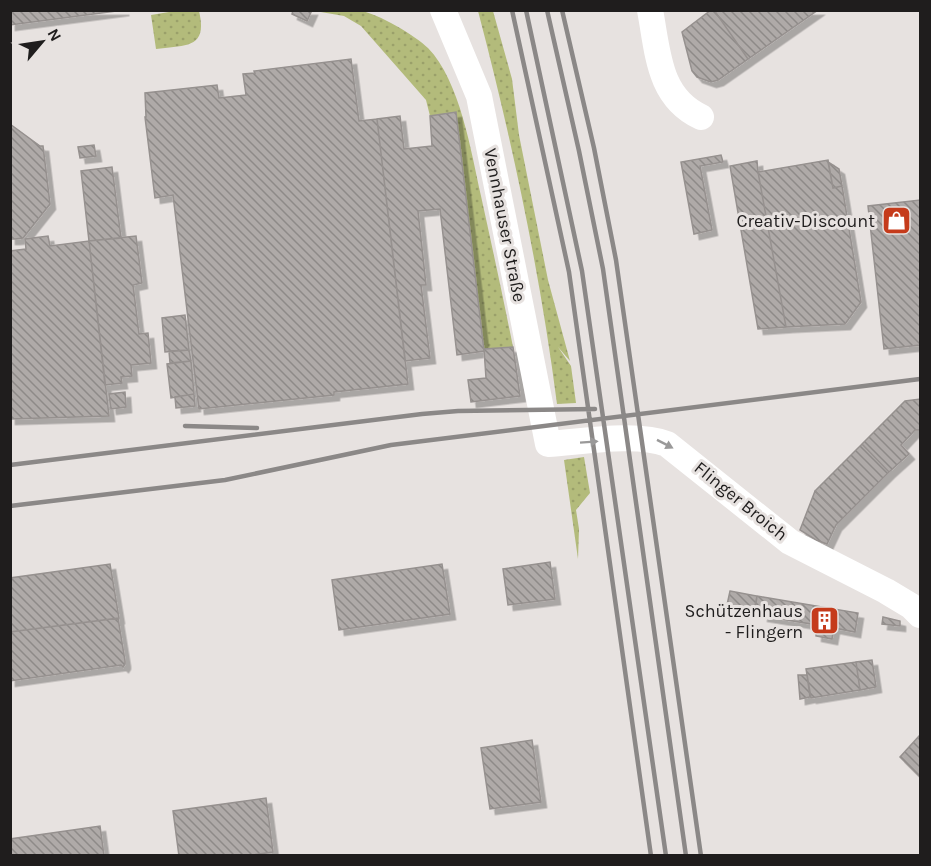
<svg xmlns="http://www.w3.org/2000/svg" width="931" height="866" viewBox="0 0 931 866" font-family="Karla,sans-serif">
<defs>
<pattern id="grass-dots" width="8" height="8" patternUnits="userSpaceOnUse" patternTransform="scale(1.5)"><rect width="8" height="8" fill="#b3bb7b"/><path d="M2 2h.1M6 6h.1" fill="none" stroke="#9aa06a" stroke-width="1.8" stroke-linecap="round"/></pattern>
<pattern id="building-back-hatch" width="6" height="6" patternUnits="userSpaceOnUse" patternTransform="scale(1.5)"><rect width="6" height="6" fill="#afaaa8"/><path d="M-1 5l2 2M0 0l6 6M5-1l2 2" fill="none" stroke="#8e8a88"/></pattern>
<filter id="shadow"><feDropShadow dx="5.5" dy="5.5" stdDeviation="0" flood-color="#0004"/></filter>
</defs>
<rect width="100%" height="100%" fill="#e7e2e0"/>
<path fill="url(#grass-dots)" d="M175,11H199C208,49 186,45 156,49L151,15Z
M315,11C330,11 347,8 361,11C377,13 416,36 428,48C460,81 471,151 481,196C492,246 503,297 513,347L484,349L456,113L430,116L426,100L361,26L344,16Z
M478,11H493L512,79L519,135L548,280L570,361L558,347L571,366L576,403L557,404C540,272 512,140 478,11Z
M584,457L590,493L576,510L579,529L578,559L564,460Z"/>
<path fill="url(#building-back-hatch)" stroke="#96918f" stroke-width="1.5" filter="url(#shadow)" d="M10,10H124L10,25Z
M293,10H312L307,21L292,14Z
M711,10H714L748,59L718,80L711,82L697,77L692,71L682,32Z
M714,10H818L748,59Z
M351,59L359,121L377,119L408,384L334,392V395L199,409L173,195L155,198L145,117H146L145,93L217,85L219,98L246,95L243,74L255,73L254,71Z
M456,112L484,351L457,355L440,209L418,211L426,285H421L430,358L405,361L377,119L400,116L404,149L432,146L430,116Z
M10,124L40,146H43L50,204L23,238L15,239H10Z
M94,145L96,156L80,158L78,147Z
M721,155L723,162L700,166L712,230L694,234L681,162Z
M828,160L833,188L842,186L861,302L845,324L786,327L758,172Z
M757,161L758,172L786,327L758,329L730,166Z
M828,162L839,169L842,186L833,188Z
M112,167L121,238L89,241L81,171Z
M920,200V345L884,349L868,206Z
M48,236L50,246L89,241L109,416L10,419V251L26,249L25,239Z
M136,236L142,283L133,285L139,334L148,333L151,363L131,365L132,376L121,377L122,383L105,385L89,241Z
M185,315L189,350L165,352L162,318Z
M513,347L520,396L471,402L468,380L486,378L484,349Z
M189,350L191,361L170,363L169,351Z
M191,361L194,394L171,398L167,364Z
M125,392L126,407L111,409L109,394Z
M194,394L195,406L176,408L175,397Z
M920,399V430H915L901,445L909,454L889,472L862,444L905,401Z
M862,444L889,472L843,518L815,491Z
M815,491L843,518L836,525L827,544L816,540L800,530Z
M550,562L555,599L508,605L503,569Z
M110,564L119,618L10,632V578Z
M442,564L450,614L339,630L332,580Z
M730,591L757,596L755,610L727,605Z
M757,596L858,613L855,632L834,628L832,639L816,636L817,625L762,616L764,608L755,606Z
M883,617L900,621V626L882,624Z
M118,618L125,661V664L123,667L121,665L10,681V632Z
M872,660L876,687L860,690L856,662Z
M856,662L860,690L811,698L806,669Z
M798,675H807L810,697L800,699Z
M920,735V777L900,757Z
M532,740L541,802L490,809L481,748Z
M266,798L273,852L245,856H179L173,811Z
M100,826L104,856H10V839Z"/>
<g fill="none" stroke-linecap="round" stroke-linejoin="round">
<path stroke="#fff" stroke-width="26" d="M443,10L479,96L548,444C581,442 637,432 667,444L790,542L886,591L911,606L920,615
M650,10C658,52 658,97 701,117"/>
<path stroke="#8b8887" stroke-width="4.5" d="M512,10L569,272L651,856
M526,10L582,271L666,856
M547,10L579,151L603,269L686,856
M562,10L594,148L616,260L701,856
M185,426L257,428
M10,465L422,414L458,411L595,409
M10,506L225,480L391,445L920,379"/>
</g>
<defs><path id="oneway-solid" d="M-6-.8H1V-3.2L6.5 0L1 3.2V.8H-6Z" transform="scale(1.5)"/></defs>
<g fill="#9a9999">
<use href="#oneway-solid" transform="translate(589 442) rotate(-4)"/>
<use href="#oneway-solid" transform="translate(665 444) rotate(27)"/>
</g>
<defs>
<symbol id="shop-square" viewBox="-11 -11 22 22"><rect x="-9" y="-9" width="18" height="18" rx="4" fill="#c53b1b" stroke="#e7e2e0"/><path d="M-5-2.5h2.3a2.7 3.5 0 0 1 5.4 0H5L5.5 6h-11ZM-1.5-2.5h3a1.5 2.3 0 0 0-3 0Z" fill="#fff"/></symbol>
<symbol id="building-square" viewBox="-11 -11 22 22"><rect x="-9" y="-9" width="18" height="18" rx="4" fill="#c53b1b" stroke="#e7e2e0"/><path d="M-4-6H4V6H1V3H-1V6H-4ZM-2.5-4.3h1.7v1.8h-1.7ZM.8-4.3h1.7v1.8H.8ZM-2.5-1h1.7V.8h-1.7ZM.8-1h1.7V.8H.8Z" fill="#fff"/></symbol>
</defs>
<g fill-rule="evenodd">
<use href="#shop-square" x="880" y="204" width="33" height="33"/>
<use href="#building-square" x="808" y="604" width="33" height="33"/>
</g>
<g text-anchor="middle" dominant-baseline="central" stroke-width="6" stroke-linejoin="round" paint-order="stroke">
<g font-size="18" fill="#1f1d1d" stroke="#e7e2e0" text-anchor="end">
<text x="875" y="221">Creativ-Discount</text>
<text x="803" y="611">Schützenhaus<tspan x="803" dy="21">- Flingern</tspan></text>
</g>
<g font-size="18" fill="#1f1d1d" stroke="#e7e2e0">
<text transform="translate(505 225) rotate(79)">Vennhauser Straße</text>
<text transform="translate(741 501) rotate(39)">Flinger Broich</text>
</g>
</g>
<rect width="931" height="866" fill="none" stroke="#1f1d1d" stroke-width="24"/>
<g transform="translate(42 42) rotate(61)" stroke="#e7e2e0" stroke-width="4.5" paint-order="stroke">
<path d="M0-4.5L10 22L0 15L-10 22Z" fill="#1f1d1d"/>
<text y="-9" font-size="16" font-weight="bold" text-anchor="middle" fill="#1f1d1d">N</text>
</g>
</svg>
